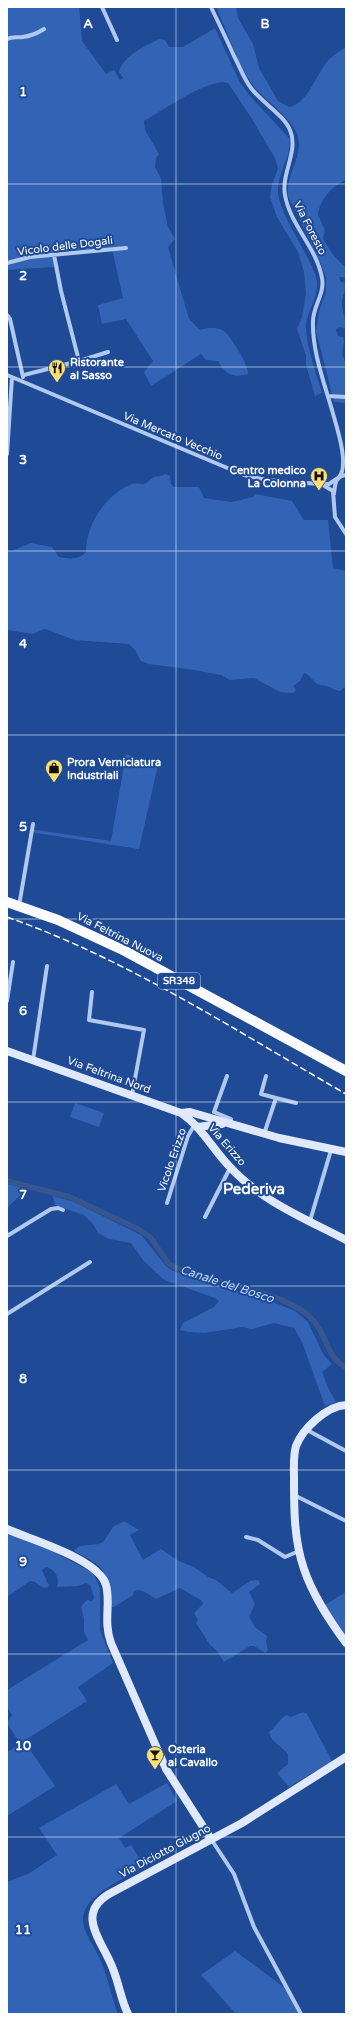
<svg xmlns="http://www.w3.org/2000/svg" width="353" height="2021" viewBox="0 0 353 2021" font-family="'Varela Round',sans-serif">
<rect width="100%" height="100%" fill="#1e4a96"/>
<path fill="#3363b4" d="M7,7H79L82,41L106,74L114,70L120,80L123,78L119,72C123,55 146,46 159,39L165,40L169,47H183L215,28L240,83L250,96L289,138C293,155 277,173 278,191C278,213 309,253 316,277C321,293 308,309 306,324C305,344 317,374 322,393L315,396L306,365V356L297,329L302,317L306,294L304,272L298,252L277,217L270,197L272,184L278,169L275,158L252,119L228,83C210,77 162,111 144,121L145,130L159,154L156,158L155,167L161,178L163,203L168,227L175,239L168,247L189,319L200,330C208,328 216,326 224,331C231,337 249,365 248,374C233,378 226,375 218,361L206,360L201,354L151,386L144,372L153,361L126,319L102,324L98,305L123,298L112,249L74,250L53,253L54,267L7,270Z
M216,7H236L238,18L253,44L259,68L278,101L289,107C306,105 316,76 326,63C331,56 339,52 346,47V180C332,186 320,199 318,215L325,230L323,239L334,256L346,268V277H339L341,282L346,283C346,291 341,298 342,305C343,314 346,320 346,329L340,327L336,329L338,336L343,337L344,341L342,354L346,363V403L334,402L316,331L319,311L326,292V278L321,264L288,196C285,176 303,157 298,137C294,120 268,102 256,89C240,71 227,30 216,7Z
M166,474L170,476L171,484L174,487H199L204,498L232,502L253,497L255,494L292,501L304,520H328L333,568L346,571V686L340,691L336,690C327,686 330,687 320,685C313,683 311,675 304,673L300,681L293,686L296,690L293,693L280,692L254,678L230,680L221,675L195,670L149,664L141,661L135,650L129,644L74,640L48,630L44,629L33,634L7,630V550L12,551L31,543L52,547L59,557C69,559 79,560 86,552C86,524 106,494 132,484C136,482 140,485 144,484C148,483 150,479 154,477C158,476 162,476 166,474Z
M126,754L158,765L139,849L30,832V829L111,841Z
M75,1103L104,1113L99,1127L70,1117Z
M7,1184L27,1189L7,1208Z
M53,1196L74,1202L141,1235L166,1266L173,1271L195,1279L266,1299L295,1311L308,1322L323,1354L332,1364L322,1372L329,1390L336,1402L325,1406L302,1342L294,1328L274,1323L252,1329L242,1327L205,1333L188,1332L180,1330L183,1323L214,1307L219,1301L215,1298L164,1280L143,1260L131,1243L109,1239L98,1233L93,1224L84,1215L55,1205Z
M124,1521L139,1530L130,1535L143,1560L161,1549L179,1561L194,1567L208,1577L216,1580L232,1593L250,1581L258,1580L260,1584L249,1592L255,1604L249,1617L255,1627L267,1636L266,1641L268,1650L265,1653L254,1646H250L224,1662L217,1651L210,1645L196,1623L198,1620L194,1613L203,1604L202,1601L180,1588L156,1599C148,1595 144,1588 134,1591L133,1595L114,1607H109C110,1571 105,1567 74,1551L79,1546L99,1544L103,1542L113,1527Z
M7,1533L43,1546L93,1573L100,1588V1630L113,1663L78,1687L87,1701L24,1741L55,1786L7,1816V1752L20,1744L7,1723L12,1715L7,1707V1690L88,1640L84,1632V1619L81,1607L87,1600L92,1601L94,1597L90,1585L86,1583L78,1586L57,1587C60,1578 55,1569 46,1567L42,1570L49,1586C43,1590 40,1586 35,1582L30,1581L7,1597Z
M346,1592V1641L325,1605Z
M303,1712L307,1714L332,1761L289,1787L277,1773L288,1764V1755C283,1746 271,1743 269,1732C276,1727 280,1718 287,1715L291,1717Z
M167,1783L177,1801L119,1838L125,1848L131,1845L145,1867C126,1878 82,1895 83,1920C83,1933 95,1947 100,1959C108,1977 111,1996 118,2014H7V1882L28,1874L57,1855L39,1828L116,1784L129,1804Z
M235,1951L285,1988L299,2014H236L201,1975Z"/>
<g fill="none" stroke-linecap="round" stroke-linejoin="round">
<path stroke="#37568e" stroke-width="5.5" d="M7,1181L70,1197L138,1229L151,1238L169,1264L190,1274C221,1282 288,1295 310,1317C327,1332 324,1355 346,1368"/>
<path stroke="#b2c9ef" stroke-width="4" d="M102,7L117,40
M211,7C219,24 227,40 234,56C240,67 244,79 251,88C262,103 283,114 290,130C299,151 281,173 285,195C290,225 317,248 322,278C325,294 313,306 313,321C312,351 324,382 332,410C336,425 350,465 339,477
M7,39C13,36 17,38 23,37C30,36 38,33 44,29
M7,263L30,257L126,248
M7,315L10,319L23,377
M79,361L108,352
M7,375L244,475L266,480L320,484H329L338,478
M24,375L79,361L61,291L54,255
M328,396L346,397
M7,454L12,377
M323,485L333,491L335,517L346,534
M334,494C335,485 335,476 346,475
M19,906L33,824
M92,992L89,1020L144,1030L132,1095
M7,1001L13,962
M33,1060L47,966
M227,1076L214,1112L231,1119L229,1123
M276,1098L296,1103
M264,1134L276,1098L261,1094L266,1076
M167,1203L188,1136L195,1124
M205,1217L230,1168
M310,1221L331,1150
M7,1236L51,1209L58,1208L63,1210
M7,1314L90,1262
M307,1430L346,1451
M294,1495L346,1521
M246,1537L258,1540L285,1557L299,1551
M211,1839L234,1874L254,1927L301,2014"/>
<path stroke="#dfe9fb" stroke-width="8" d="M7,1051L181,1113L190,1112L279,1138L346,1152
M181,1113C202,1127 213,1150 230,1167C261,1201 306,1219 346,1240
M197,1127L222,1124
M346,1405C327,1406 303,1428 296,1446C293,1456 294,1468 294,1479C294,1510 294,1540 304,1569C313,1596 330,1621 346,1643
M7,1529C31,1540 99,1559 106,1585C111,1604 103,1621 111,1643L166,1769L211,1839
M128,2014C121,2000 119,1984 113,1969C104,1943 74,1915 109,1894L242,1823L346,1757"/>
<path stroke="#fafcff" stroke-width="10" d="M7,902L58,920L125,951L346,1071"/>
<path stroke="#fff" stroke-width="1.5" stroke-dasharray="7 3" stroke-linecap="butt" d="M7,917C127,959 236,1031 346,1094"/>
</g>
<path fill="none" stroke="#fff" stroke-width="1" stroke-opacity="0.55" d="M176,7V2014M7,184H346M7,367H346M7,551H346M7,735H346M7,919H346M7,1102H346M7,1286H346M7,1470H346M7,1654H346M7,1837H346"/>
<defs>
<symbol id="restaurant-pin" viewBox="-11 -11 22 30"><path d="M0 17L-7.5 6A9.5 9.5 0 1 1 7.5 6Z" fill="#fddf72" stroke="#1e4a96"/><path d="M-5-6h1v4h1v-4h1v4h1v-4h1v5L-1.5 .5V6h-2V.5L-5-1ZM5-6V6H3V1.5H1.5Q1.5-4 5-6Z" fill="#111"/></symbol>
<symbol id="hospital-pin" viewBox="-11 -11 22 30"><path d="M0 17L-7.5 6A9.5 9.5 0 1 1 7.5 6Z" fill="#fddf72" stroke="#1e4a96"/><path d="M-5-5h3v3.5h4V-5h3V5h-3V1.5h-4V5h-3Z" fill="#111"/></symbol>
<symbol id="shop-pin" viewBox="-11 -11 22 30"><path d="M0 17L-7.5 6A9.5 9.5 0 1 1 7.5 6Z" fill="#fddf72" stroke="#1e4a96"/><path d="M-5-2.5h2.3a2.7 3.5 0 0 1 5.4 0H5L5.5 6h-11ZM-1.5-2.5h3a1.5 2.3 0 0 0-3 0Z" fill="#111"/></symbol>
<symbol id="bar-pin" viewBox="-11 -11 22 30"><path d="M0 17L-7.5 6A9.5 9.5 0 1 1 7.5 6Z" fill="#fddf72" stroke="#1e4a96"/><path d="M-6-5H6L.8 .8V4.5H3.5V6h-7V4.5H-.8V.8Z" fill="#111"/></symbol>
</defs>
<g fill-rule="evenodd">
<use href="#restaurant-pin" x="47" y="358" width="20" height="27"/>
<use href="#hospital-pin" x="309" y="466" width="20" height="27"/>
<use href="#shop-pin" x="44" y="758" width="20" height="27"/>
<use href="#bar-pin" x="145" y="1745" width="20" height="27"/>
</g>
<g text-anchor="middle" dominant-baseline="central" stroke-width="4" stroke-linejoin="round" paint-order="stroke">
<rect fill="#1e4a96" stroke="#bcc9e0" stroke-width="1" x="158" y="973" width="42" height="16" rx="3"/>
<g font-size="10" font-weight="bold" fill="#fff">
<text x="179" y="981">SR348</text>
</g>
<g font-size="11" fill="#fff" stroke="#1e4a96">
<text transform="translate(310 228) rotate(63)">Via Foresto</text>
<text transform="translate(65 246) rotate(-7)">Vicolo delle Dogali</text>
<text transform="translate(173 436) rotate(23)">Via Mercato Vecchio</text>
<text transform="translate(120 937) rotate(27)">Via Feltrina Nuova</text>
<text transform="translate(109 1075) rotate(20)">Via Feltrina Nord</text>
<text transform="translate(227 1145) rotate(49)">Via Erizzo</text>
<text transform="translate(172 1160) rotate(-71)">Vicolo Erizzo</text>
<text transform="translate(165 1851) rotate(-28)">Via Diciotto Giugno</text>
</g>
<g font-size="11" font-weight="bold" fill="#fff" stroke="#1e4a96" text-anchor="start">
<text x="70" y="362">Ristorante<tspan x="70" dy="13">al Sasso</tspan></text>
<text x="306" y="470" text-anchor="end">Centro medico<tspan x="306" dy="13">La Colonna</tspan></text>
<text x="67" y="762">Prora Verniciatura<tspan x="67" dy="13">Industriali</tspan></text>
<text x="168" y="1749">Osteria<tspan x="168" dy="13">al Cavallo</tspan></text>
</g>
<g font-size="12" font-style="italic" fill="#bfd4f5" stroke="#1e4a96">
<text transform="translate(227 1284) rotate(18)">Canale del Bosco</text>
</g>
<g font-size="15" font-weight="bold" fill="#fff" stroke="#1e4a96">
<text x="254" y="1189">Pederiva</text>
</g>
</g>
<g font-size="13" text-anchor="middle" font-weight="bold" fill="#fff" stroke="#1e4a96" stroke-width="4" stroke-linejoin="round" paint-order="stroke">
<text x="88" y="28">A</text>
<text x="265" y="28">B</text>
<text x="23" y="96">1</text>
<text x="23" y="280">2</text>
<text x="23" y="464">3</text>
<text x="23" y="648">4</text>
<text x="23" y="831">5</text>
<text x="23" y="1015">6</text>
<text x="23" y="1199">7</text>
<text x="23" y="1383">8</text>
<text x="23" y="1566">9</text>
<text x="23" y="1750">10</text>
<text x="23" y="1934">11</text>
</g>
<rect width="353" height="2021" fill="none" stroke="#ffffff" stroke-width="16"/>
</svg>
